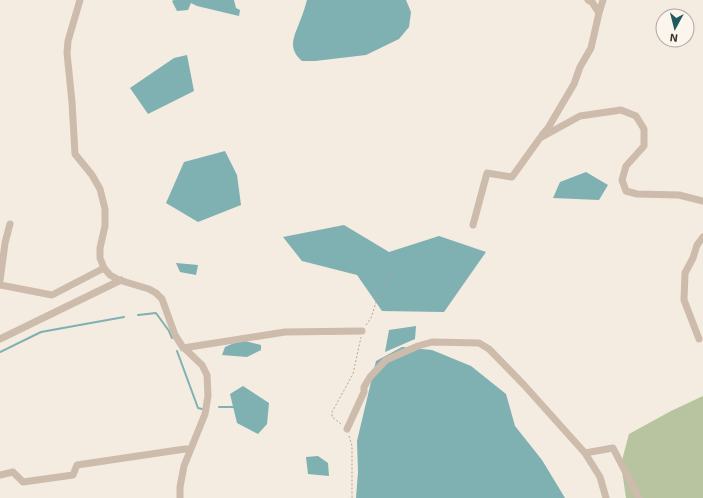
<svg xmlns="http://www.w3.org/2000/svg" width="703" height="498" viewBox="0 0 703 498" font-family="'Exo 2',sans-serif">
<rect width="100%" height="100%" fill="#f4ebe1"/>
<path fill="#b8c4a0" d="M703,396V498H626L621,464L629,434L671,411Z"/>
<path fill="#7fb0b2" d="M174,0H234L236,8L240,10L239,16L197,6L191,3L188,10L177,11L172,1Z
M307,0H406L411,12L409,27L399,39L366,55L315,61H302C287,48 294,37 300,21C303,14 305,7 307,0Z
M187,55L194,91L148,114L130,88L174,58Z
M225,151L237,175L241,205L198,222L166,203L184,162Z
M586,172L608,185L599,200L553,198L560,182Z
M344,225L389,252L439,236L486,252L444,312L382,311L357,275L302,261L283,237Z
M176,263L198,265L196,275L180,272Z
M416,326L415,339L385,352L389,330Z
M241,340L261,345V350L247,357L222,355L225,347Z
M402,347L432,350L471,366L506,394L515,426L542,460L565,498H356L358,472L357,441L376,361Z
M243,386L269,403L267,424L258,434L237,423L230,394Z
M318,456L328,463L329,476L308,474L306,457Z"/>
<g fill="none" stroke-linecap="round" stroke-linejoin="round">
<path stroke="#7fb0b2" stroke-width="2" d="M138,315L156,313L169,331L172,338
M177,351L198,408L202,409
M0,352L41,332L124,317
M219,407H234"/>
<path stroke="#b9a596" stroke-width="1" stroke-dasharray="2 2" stroke-linecap="butt" d="M366,325L371,318L381,287L387,282L394,270
M341,424L332,417V412L353,374L361,337
M349,436L352,446V498"/>
<path stroke="#cdbbac" stroke-width="7" d="M80,0L68,41L67,53L72,102L75,154L92,175L100,189L105,209V226L100,248V258L104,268L110,275L119,280L149,289L156,293L162,299L175,335L182,346L202,365L207,375L208,396L205,414L184,466L180,487V498
M599,13L603,0
M542,135L548,128L574,84L580,67L591,48L599,13L592,2L588,0
M473,225L487,173L512,177L540,138L580,116L621,110L636,116L644,129V146L626,166L622,180L626,191L637,194L679,195L703,201
M0,281L5,243L10,224
M0,285L52,295L104,268
M0,339L121,280
M699,339L684,300L685,273L693,258L697,245L703,237
M183,348L285,332L362,331
M347,429L364,392V387L370,377L386,360L418,346L432,342L479,343L489,349L524,385L585,453L600,477L606,498
M585,453L613,448L639,498
M0,475L13,472L23,482L73,475L77,465L185,449H190"/>
</g>
<g transform="translate(675 28) rotate(187)"><circle r="19" fill="#fbf5ee" stroke="#aea6a0"/>
<path d="M0-3L7 15L0 10L-7 15Z" fill="#1f5a5e"/>
<text y="-6" font-size="11" font-weight="bold" text-anchor="middle" fill="#3b302b">N</text>
</g>
</svg>
